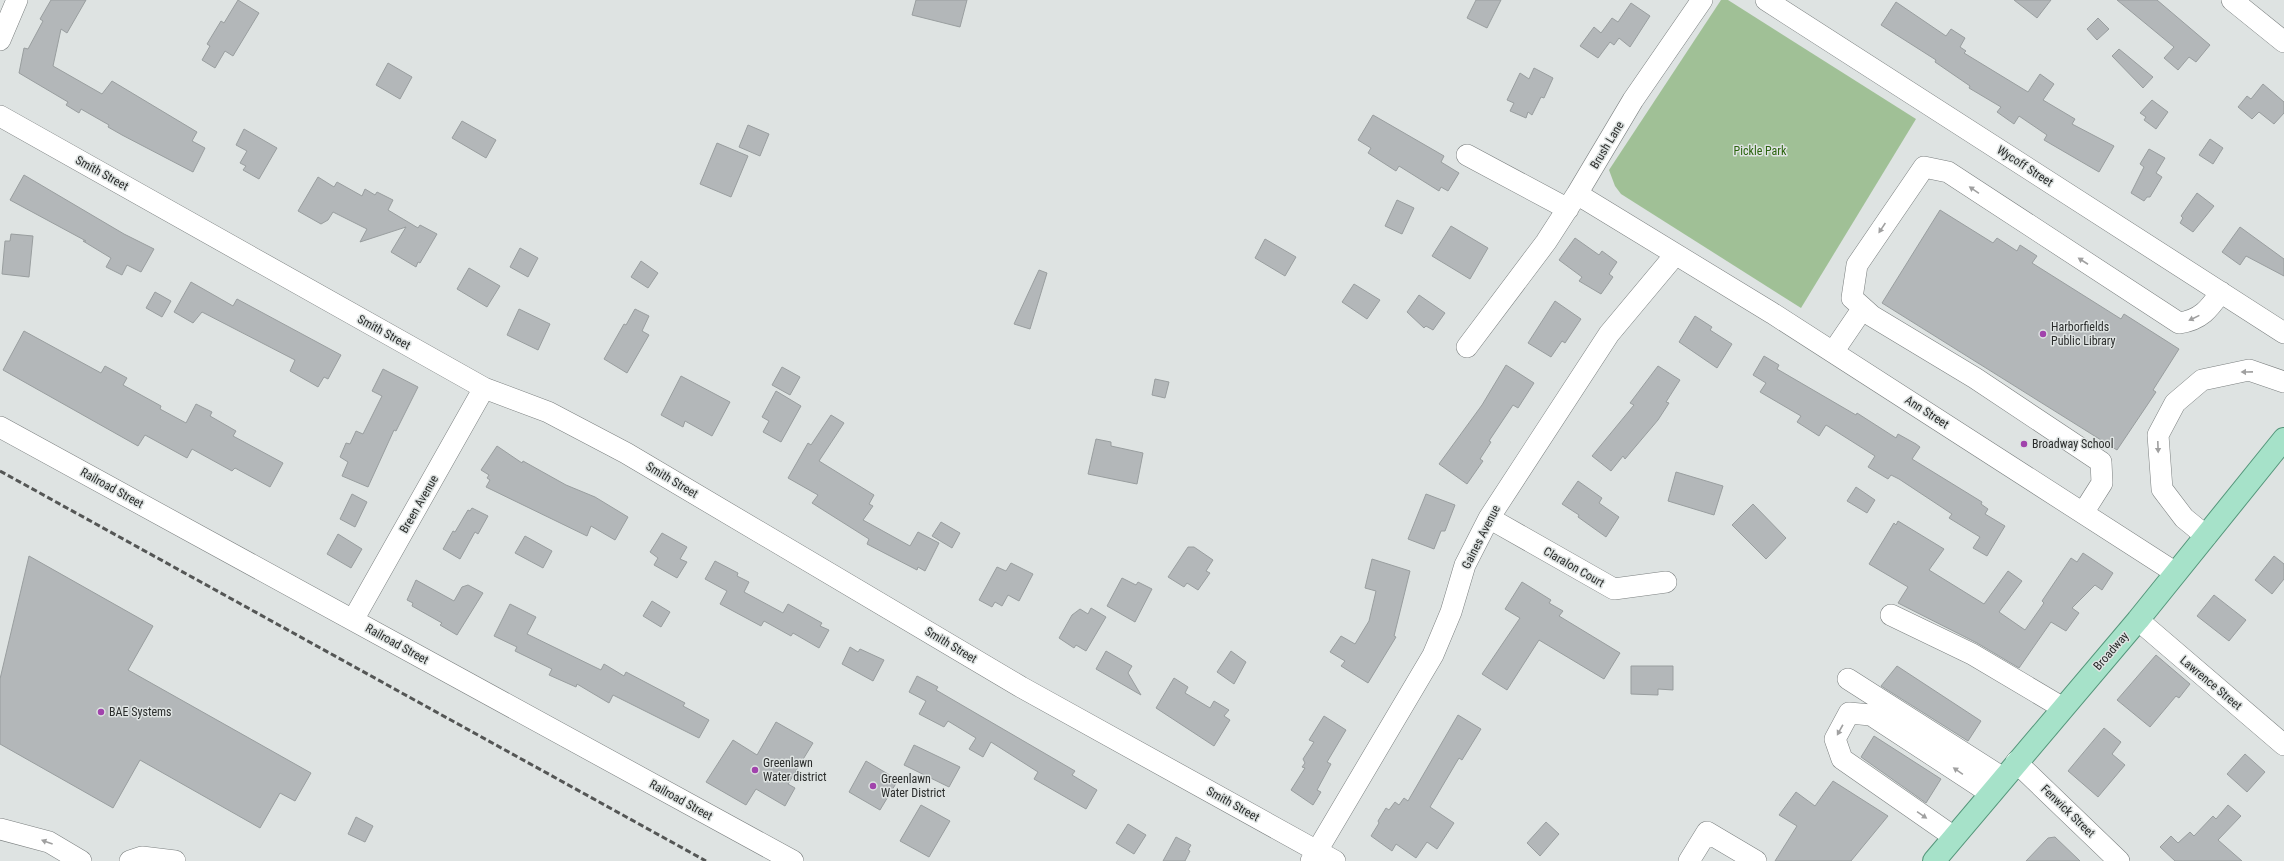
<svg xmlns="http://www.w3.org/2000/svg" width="2284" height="861" viewBox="0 0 2284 861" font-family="'Roboto Condensed',sans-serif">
<rect width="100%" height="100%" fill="#dee3e2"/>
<path fill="#a0c096" d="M1721,0H1728L1916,119L1801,308L1621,194L1615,186L1609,170Z"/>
<path fill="#b3b7b9" stroke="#999e9f" d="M51,0H86L67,33L61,29L53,66L102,94L112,81L197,132L192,141L205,148L193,172L122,135L108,127L109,125L81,109L79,113L66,105L68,102L19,73L24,48L28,49L43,21L40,19Z
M238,0L259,13L233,56L225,51L215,68L202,60L210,46L207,44L221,21L224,23Z
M916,0H967L960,27L912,15Z
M1476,0H1501L1487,28L1467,18Z
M2014,0H2051L2037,18Z
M2117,0H2157L2210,45L2196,62L2189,57L2178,70L2164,58L2174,47Z
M1896,2L1946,36L1951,29L1965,38L1960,47L1966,51L1964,53L2028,92L2040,74L2054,84L2043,100L2075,119L2072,124L2114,146L2099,172L2044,140L2047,135L2019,116L2014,124L1997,112L2001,107L1969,88L1970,86L1935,62L1936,60L1881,25Z
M1631,3L1650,16L1630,47L1619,38L1614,45L1610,42L1598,58L1580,46L1594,27L1601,33L1612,18L1618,22Z
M2098,18L2109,29L2097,40L2087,29Z
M2119,49L2153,77L2143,88L2112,56Z
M388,63L412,77L400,99L376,85Z
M1534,68L1553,78L1544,98L1541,97L1532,115L1528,112L1526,118L1510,111L1514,103L1507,100L1520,73L1529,79Z
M2263,84L2284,102V113L2274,124L2259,112L2252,119L2238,107L2247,96L2251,99Z
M2152,100L2168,112L2156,129L2144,120L2146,117L2140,113Z
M1373,115L1444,156L1441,162L1459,173L1448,191L1441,187L1439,191L1399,166L1396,171L1368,153L1371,148L1358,140Z
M462,121L496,140L486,158L452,138Z
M748,125L769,134L760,156L739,147Z
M244,129L277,148L259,179L243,170L246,166L240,163L247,151L236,145Z
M2210,139L2223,148L2213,164L2199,155Z
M717,143L748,156L731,197L700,184Z
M2149,149L2165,158L2156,173L2162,177L2150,197H2147L2144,201L2131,193L2144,167L2140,164Z
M24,175L124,234L154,249L141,272L127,265L122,275L106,267L111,258L83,241H86L10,200Z
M318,177L334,187L337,182L362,196L365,189L375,195L377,192L393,200L388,210L418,228L420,225L437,234L420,263L418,262L416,267L391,252L406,227L360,242L367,229L333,212L328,220L321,224L298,211Z
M2197,193L2214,206L2193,232L2180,223L2183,218L2181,216Z
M1397,200L1414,208L1402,234L1385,226Z
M1940,210L1993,243L1997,238L2017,251L2020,245L2037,256L2032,263L2121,319L2124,314L2179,349L2153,390L2156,392L2117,450L1882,303Z
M1451,226L1488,248L1470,279L1432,256Z
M2240,227L2284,259V276L2246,256L2240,265L2222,252Z
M11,234L33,236L29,277L2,274L5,241H10Z
M1575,238L1599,255L1602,251L1617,262L1609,274L1613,277L1601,294L1579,281L1582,277L1559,260Z
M1265,239L1296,257L1285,276L1255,258Z
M520,248L538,258L528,277L510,267Z
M641,261L658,273L648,288L631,277Z
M469,268L500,286L487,307L457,289Z
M1039,270L1047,273L1030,329L1014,324Z
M191,282L233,306L237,299L341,355L328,379L324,377L318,387L290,371L295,360L202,312L193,323L174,312Z
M1354,284L1380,300L1367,319L1342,302Z
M155,292L171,301L162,317L146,308Z
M1419,295L1445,313L1433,330L1426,326L1424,328L1407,312Z
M1555,301L1581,319L1565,343L1562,341L1551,357L1528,343Z
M519,309L550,324L538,350L507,335Z
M635,309L649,316L642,331L649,335L627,373L604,359L624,324L626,325Z
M1695,316L1712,327L1710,330L1732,344L1717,368L1679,342Z
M24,331L101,373L105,366L127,378L123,385L161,406L160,409L186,423L196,404L212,412L210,416L236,431L233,436L283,463L270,487L235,468L232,471L192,449L187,458L145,435L138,446L3,370Z
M1764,356L1779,365L1777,369L1856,415L1857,413L1896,438L1898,434L1916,444L1920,447L1912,459L1982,502L1981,504L1988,509L1985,514L2005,526L1987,556L1973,548L1980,537L1949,518L1952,514L1899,479L1891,475L1888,479L1868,467L1875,456L1826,425L1819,436L1797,422L1801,416L1760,392L1766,383L1753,375Z
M1506,365L1534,383L1518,408L1513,405L1489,441L1491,442L1480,459L1483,461L1467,484L1439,464L1482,405Z
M1658,366L1680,380L1666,402L1669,403L1658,420L1625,459L1623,456L1611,471L1592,456L1634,405L1630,403Z
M782,367L800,377L790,395L772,385Z
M383,369L418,387L396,431L394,430L368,487L342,476L348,462L340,457L346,443L350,444L356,431L363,434L382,396L372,391Z
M681,376L730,402L712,436L685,421L683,427L661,415Z
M1155,379L1169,382L1165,398L1152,395Z
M776,391L801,406L781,442L763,432L769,421L762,417Z
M831,415L844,423L819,461L874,495L869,504L873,506L863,520L910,546L918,532L939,543L925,571L918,567L917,570L867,544L869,539L812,503L818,495L788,478L808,443L811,445Z
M1096,439L1111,442V446L1143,453L1137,484L1088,474Z
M497,446L522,463L523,461L566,485L595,497L628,517L615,540L591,526L587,536L486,487L490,480L487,478L489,475L481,470Z
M1676,472L1723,486L1714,515L1668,501Z
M1578,481L1602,498L1599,503L1619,517L1606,537L1578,517L1579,515L1562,504Z
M1856,487L1875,500L1867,513L1847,501Z
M352,494L367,502L355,527L340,519Z
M1426,494L1455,505L1445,531H1441L1434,549L1408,539Z
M1753,504L1786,538L1766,559L1732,525Z
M472,508L488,516L478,534L475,532L460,559L443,549L453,531L455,532L468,510L470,511Z
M1898,521L1944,549L1929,570L1984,604L2008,571L2022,581L1999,612L2025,630L2044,603L2042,601L2071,558L2077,562L2083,553L2113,573L2102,590L2095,585L2072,608L2079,613L2066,631L2051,622L2019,668L1977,643L1898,603L1908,587L1869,564L1894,523L1896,525Z
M941,522L960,533L952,548L932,536Z
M662,533L687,547L680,559L687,562L677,578L654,565L658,558L650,552Z
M338,534L362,549L351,568L327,554Z
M525,536L552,551L543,568L515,553Z
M1188,547H1194L1213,560L1206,571L1210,573L1198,590L1187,583L1184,587L1168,577Z
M29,556L153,626L128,670L311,773L295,801L280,793L260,828L140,760L113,808L0,744V679Z
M2274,556L2284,564V579L2272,594L2255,580Z
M1372,559L1410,571L1394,636L1396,637L1368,683L1341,666L1345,661L1330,652L1341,636L1355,644L1369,621L1376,591L1365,588Z
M715,561L738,573L737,576L749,582L744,592L783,613L788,604L822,623L820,626L829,630L819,648L793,633L791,636L764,621L761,626L720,604L727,591L705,579Z
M1011,563L1033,574L1019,601L1008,595L1002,606L995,602L992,607L979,600L997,567L1006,571Z
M1122,578L1136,585L1138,582L1152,589L1135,622L1107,606Z
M416,580L454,601L462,587L468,585L483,593L457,635L440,625L442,623L412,606L413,603L407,600Z
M1522,582L1551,600L1549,603L1563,611L1559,616L1620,653L1604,679L1539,640L1507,690L1482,674L1520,618L1505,609Z
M2214,595L2246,620L2229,641L2197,616Z
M652,601L670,612L661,627L643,616Z
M510,604L536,617L527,634L601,670L604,664L624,676L626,672L685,703L683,706L709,720L699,738L613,695L609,703L577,684L576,687L549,675L552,669L515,651L517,647L494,636Z
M1091,608L1106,617L1086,651L1076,645L1074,648L1059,638L1072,615L1080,609L1088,614Z
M850,647L858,652L860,649L884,660L873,681L842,664Z
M1106,651L1132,666L1128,673L1141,695L1096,669Z
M1231,651L1246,662L1234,684L1217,672Z
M2156,655L2190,684L2179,698L2176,696L2150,727L2117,700Z
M1631,666H1673V690L1658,689V695L1631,694Z
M1897,666L1981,721L1968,741L1881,686Z
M917,676L938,687L936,690L1075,771L1072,775L1097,790L1086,809L1034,779L1038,772L991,742L983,757L969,749L976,738L948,721L944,727L919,714L926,701L909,692Z
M1174,678L1188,687L1185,693L1210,708L1214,701L1229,710L1224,716L1230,720L1214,746L1156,708Z
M1458,715L1481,729L1462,760L1459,758L1430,807L1454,823L1437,849L1427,842L1416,858L1396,844L1392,851L1371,836L1379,823L1378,821L1386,808L1389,810L1395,802L1399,805L1404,798L1408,801Z
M1324,716L1346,730L1327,762L1331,764L1317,790L1321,792L1313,805L1291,790L1305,768L1302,767L1305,763L1303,759L1314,742L1309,740Z
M776,722L813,743L788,784L795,788L785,806L756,789L746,805L706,782L733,740L757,755Z
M2104,728L2121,742L2112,754L2125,765L2098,797L2068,771Z
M1874,736L1941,779L1926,803L1861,757Z
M914,745L960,767L949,787L904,765Z
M2245,754L2265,772L2247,792L2227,774Z
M866,761L898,780L880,810L849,792Z
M1833,781L1888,816L1851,861H1775L1797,826L1779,815L1796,792L1815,806Z
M921,805L950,821L929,857L900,841Z
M2228,805L2241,816L2218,840L2242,861H2175L2160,847L2171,836L2178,843L2190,832L2194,836L2213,816L2216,819Z
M356,817L373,826L365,842L348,834Z
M1546,822L1559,834L1540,856L1527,843Z
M1128,824L1146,835L1134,854L1116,843Z
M1176,837L1191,845L1188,850L1190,851L1185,861H1163Z
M2055,837L2080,861H2026L2048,838Z"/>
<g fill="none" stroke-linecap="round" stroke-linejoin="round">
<defs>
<path id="minor" d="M1702,0L1633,100L1577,194L1772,313L2176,573
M1766,0L2284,333
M2232,0L2284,42
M0,40L17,0
M0,116L484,388L548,412L626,453L1021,687L1335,861
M1467,155L1568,209
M1467,347L1546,242L1577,194
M1833,352L1863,308
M0,427L793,861
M2083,513L2102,483L2101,462L1975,378L1872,316L1852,298L1857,265L1924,167L1948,172L2179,323C2201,320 2209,309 2221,292
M1489,518L1614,589L1666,582
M2206,536L2184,518L2162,489L2158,435L2175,403L2202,380L2249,370L2284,382
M1891,615L1972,654L2063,708
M353,620L484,388
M2138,620L2284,745
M1848,679L2003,778
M2016,762L2119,861
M0,829L49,842L81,861
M1954,837L1842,759L1835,739L1849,713L1871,715L1990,793
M130,861L142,857L175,861
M1311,861L1433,655L1451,612L1465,565L1489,518L1609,334L1675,255
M1689,861L1707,832L1756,861"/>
<path id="major" d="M1934,861L2138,620L2284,439"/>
</defs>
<use href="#minor" stroke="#7c8080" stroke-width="22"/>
<use href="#major" stroke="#55967b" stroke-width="24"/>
<use href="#minor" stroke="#fff" stroke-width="21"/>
<use href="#major" stroke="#a6e2c9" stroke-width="22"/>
<path stroke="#545655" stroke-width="3" stroke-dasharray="6 3" stroke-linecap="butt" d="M0,471L706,861"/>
</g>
<defs><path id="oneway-solid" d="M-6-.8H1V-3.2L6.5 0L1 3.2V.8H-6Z"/></defs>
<g fill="#a0a0a0">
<use href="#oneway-solid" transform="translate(1974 190) rotate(-146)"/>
<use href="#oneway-solid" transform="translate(1882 228) rotate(124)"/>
<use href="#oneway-solid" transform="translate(2083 261) rotate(-147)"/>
<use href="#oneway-solid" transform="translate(2194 318) rotate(154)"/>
<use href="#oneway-solid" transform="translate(2247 372) rotate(179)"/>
<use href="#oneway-solid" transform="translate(2158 447) rotate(88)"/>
<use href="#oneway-solid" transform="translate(1840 730) rotate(119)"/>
<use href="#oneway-solid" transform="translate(1958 771) rotate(-145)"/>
<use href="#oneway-solid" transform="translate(1922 815) rotate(34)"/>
<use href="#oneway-solid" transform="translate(47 842) rotate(-160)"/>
</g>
<g fill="#a143ac" stroke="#dee3e2" stroke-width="1.5">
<circle cx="2043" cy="334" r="4"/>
<circle cx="2024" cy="444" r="4"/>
<circle cx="101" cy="712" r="4"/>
<circle cx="755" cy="770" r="4"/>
<circle cx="873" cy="786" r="4"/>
</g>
<g text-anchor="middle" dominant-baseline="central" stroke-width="3" stroke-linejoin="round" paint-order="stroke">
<g font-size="12" fill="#2b2d2c" stroke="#dee3e2">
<text transform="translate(1607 145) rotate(-59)">Brush Lane</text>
<text transform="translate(2025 166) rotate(33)">Wycoff Street</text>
<text transform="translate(102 173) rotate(29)">Smith Street</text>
<text transform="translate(384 332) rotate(29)">Smith Street</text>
<text transform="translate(1927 412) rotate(33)">Ann Street</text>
<text transform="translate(672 480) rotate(31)">Smith Street</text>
<text transform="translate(112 488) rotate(29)">Railroad Street</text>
<text transform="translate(419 504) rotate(-60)">Breen Avenue</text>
<text transform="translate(1481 537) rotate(-63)">Gaines Avenue</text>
<text transform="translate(1574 567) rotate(30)">Claralon Court</text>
<text transform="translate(397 644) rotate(29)">Railroad Street</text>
<text transform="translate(951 645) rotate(31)">Smith Street</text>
<text transform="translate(2111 651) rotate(-49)">Broadway</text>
<text transform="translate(2211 683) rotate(40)">Lawrence Street</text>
<text transform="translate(681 800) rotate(29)">Railroad Street</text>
<text transform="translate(1233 804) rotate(29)">Smith Street</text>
<text transform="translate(2068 811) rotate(44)">Fenwick Street</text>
</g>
<g font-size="12" fill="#2b640e" stroke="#dee3e2">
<text x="1760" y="151">Pickle Park</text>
</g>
<g font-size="12" fill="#2b2d2c" stroke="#dee3e2" text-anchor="start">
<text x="2051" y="327">Harborfields<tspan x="2051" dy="14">Public Library</tspan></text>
<text x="2032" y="444">Broadway School</text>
<text x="109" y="712">BAE Systems</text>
<text x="763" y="763">Greenlawn<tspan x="763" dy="14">Water district</tspan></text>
<text x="881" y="779">Greenlawn<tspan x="881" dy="14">Water District</tspan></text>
</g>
</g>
</svg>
